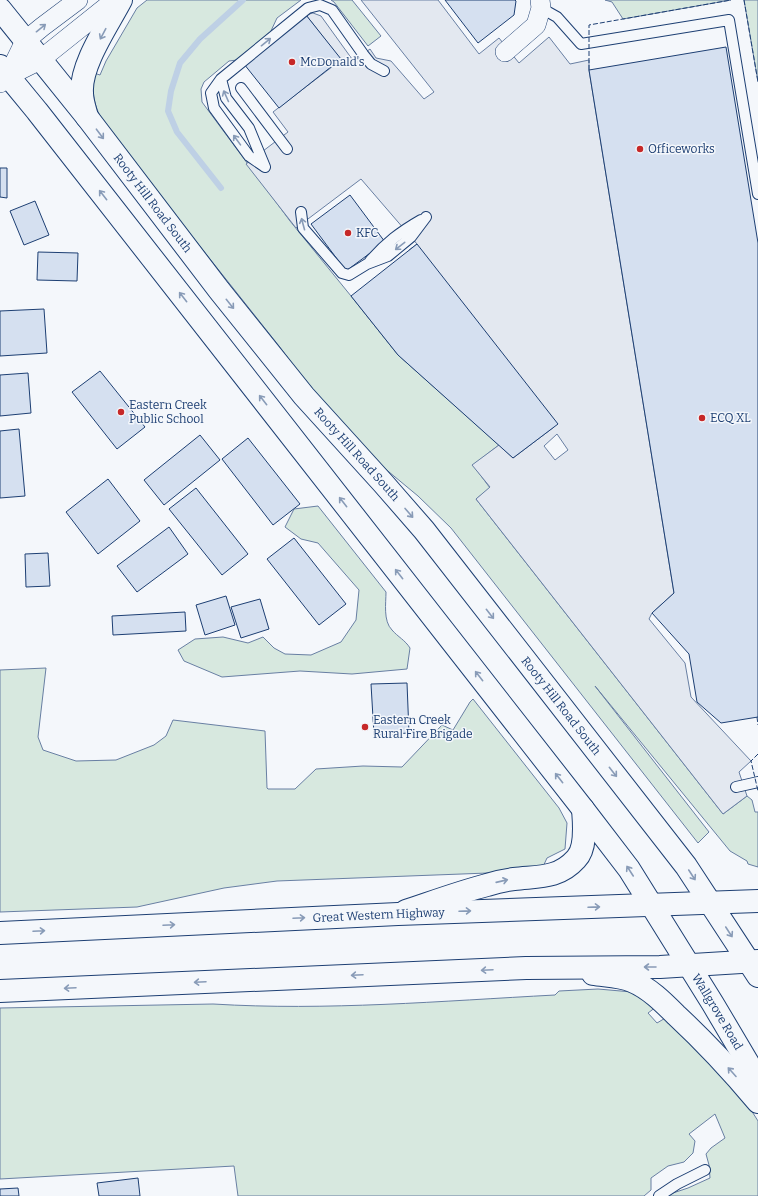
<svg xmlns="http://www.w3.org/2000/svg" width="758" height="1196" viewBox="0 0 758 1196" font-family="Bitter,serif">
<rect width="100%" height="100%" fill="#f4f7fb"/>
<path fill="#d7e8df" stroke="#687fa3" d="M147,0H301L277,18L270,33L237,60L229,61L204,82L201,89L202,102L290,221L351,296L398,355L499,445L473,465L490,488L476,499L723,814L747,796L752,800L755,812H758V867L748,864L747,861L730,851L595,686L709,832L698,843L451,528L418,496L377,462L308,385L279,346L110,133C96,111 91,100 94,73L100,75L106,61L137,8Z
M331,0H352L381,36L368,46L334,2Z
M605,0H731L623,19L612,2Z
M744,0H758V82Z
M318,506L386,592C386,603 383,621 392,630C398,637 405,640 410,648L407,669L352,674L300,671L222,677L184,661L178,650L195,639L223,637L248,643L263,637L274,648L285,654L311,655L341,642L356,620L359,590L318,543L301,539L285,527L294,509Z
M46,668L38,737L43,750L76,761L116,760L154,745L166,736L173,720L265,731L267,788L268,789H295L316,769L363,766L402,767L442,725L453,730L470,702L473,699L559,808L567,823L565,849L547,858L541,871L277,881L224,888L137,907L0,912V670Z
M598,989L632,992L656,1007L648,1013L657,1023L667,1017L746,1102L758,1121V1196H666L670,1194L688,1188L710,1178L709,1165L706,1154L711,1148L725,1138L715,1114L689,1134L695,1141L693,1153L684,1162L668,1166L651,1178V1190L644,1196H238L234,1166L0,1179V1008L213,1004C327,1011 441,1001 555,995L559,991Z"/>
<path fill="#e3e8f0" stroke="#687fa3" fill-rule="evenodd" d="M361,0H438L479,54L499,38L519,63L549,37L570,64L589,60V70L674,593L652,613L649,619L685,663L691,697L751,761L739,772L747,796L723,814L476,499L490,487L472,465L499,445L513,458L554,427L409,250L417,244L361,179L296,228L246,164L288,132L273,112L341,60L306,15L313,13L321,16L352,59L355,60L370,49L376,58L391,61L424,99L434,92ZM557,434L568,450L555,460L544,446Z"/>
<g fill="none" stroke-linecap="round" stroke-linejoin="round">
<path stroke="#bed0e5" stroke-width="6" d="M221,188L177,132L168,111L171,91L180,63L200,39L243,0"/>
</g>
<path fill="#d5e0f0" stroke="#1d3f73" d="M445,0H515L516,1L514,15L478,43Z
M306,15L341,59L279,108L244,64Z
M726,47L758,243V717L721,723L697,702L689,654L652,613L674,593L589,70Z
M0,168H7V198L0,197Z
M350,195L385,242L346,271L311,224Z
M35,201L49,235L24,245L10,211Z
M417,244L558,424L513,458L398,355L351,296Z
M38,252L78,253L77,281L37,280Z
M44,309L47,353L0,356V311Z
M100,371L145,427L117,449L72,392Z
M28,373L31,413L0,416V375Z
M19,429L25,496L0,498V431Z
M200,435L220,460L164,505L144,480Z
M248,438L300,504L273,525L222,459Z
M108,479L140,521L98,554L66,512Z
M196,488L248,554L222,575L169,509Z
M169,527L188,554L137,592L117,566Z
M294,538L346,604L319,625L267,559Z
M48,553L50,586L26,587L25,554Z
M226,596L235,625L205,635L196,605Z
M260,599L269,629L241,638L231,607Z
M185,612L186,631L113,635L112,616Z
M407,683L409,733L374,735L371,684Z
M138,1178L140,1196H99L97,1183Z
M18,1188L19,1196H0V1189Z"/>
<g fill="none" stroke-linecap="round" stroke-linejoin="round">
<defs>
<path id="service" d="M541,8L557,17L581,44L729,20L758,194
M221,79L226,98L249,128L265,167
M241,88L287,149
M265,167L249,156L214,108L211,93L221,79L308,8L320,5L332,10L363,54L371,64L384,71
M301,212L303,228L342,273L349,275L367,264L388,256L411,237L426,217
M370,261C386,243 400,232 421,220
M736,787L758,782
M659,1196L677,1184L705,1170"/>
<path id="minor" d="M505,52L536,25L541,8L540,0
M8,76L25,41L42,27L78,0
M0,83L8,76L40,60L115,0"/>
<g id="secondary">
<path id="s1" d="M0,9L87,117L219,290L304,396L383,483L424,530L686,866L758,976"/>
<path id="s2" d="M0,66L37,111L583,809L629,869L713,1004L758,1080"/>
<path d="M87,117C85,109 82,101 82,93C80,65 108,25 121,0"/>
<path d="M406,911C433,902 460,892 487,885C496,882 505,880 514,879C538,876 558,879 576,859C587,848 584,823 583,809"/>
<path d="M593,974C606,976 620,976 632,981C649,988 663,1002 676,1015C705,1042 732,1071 758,1102"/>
</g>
<g id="trunk">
<path id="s3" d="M0,933L398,914L758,901"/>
<path d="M0,991L526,968L660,967L758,961"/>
</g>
</defs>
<use href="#service" stroke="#1d3f73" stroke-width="12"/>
<use href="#minor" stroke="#1d3f73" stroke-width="20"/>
<use href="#secondary" stroke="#1d3f73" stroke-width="24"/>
<use href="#trunk" stroke="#1d3f73" stroke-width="24"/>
<use href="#service" stroke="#f4f7fb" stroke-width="10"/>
<use href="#minor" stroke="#f4f7fb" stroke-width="19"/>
<use href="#secondary" stroke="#f4f7fb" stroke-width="22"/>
<use href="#trunk" stroke="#f4f7fb" stroke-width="22"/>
<path stroke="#1d3f73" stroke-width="1" stroke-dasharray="5 2" stroke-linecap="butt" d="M744,0L758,82
M589,70V25L731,0
M757,717L758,725
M758,754L751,761L758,791"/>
</g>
<defs><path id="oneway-shaft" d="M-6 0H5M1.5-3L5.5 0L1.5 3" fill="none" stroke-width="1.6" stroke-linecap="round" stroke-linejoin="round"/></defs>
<g stroke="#889bb7">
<use href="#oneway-shaft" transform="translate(41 28) rotate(-39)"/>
<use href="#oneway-shaft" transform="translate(103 34) rotate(118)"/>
<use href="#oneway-shaft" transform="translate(266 42) rotate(-39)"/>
<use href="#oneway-shaft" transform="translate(226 96) rotate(-114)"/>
<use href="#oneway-shaft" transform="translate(100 134) rotate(53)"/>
<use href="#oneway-shaft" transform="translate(237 140) rotate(-126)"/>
<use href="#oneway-shaft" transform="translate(103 195) rotate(-128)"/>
<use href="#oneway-shaft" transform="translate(303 224) rotate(-105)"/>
<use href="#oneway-shaft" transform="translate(400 246) rotate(142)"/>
<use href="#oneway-shaft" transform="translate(183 297) rotate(-128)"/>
<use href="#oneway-shaft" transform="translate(230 304) rotate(51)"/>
<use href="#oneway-shaft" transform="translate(263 400) rotate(-128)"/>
<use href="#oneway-shaft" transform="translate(343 502) rotate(-128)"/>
<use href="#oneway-shaft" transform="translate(409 513) rotate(49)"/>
<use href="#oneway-shaft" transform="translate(399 574) rotate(-128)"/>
<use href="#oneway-shaft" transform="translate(490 614) rotate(52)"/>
<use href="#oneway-shaft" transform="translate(479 676) rotate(-128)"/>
<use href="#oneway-shaft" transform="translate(613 772) rotate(52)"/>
<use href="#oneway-shaft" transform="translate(559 778) rotate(-128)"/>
<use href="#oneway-shaft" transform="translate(630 871) rotate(-123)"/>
<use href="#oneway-shaft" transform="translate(692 875) rotate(57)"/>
<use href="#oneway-shaft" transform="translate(502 881) rotate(-13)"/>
<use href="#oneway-shaft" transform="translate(594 907) rotate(-2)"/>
<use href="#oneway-shaft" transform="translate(465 911) rotate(-2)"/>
<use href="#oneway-shaft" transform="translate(299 918) rotate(-3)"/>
<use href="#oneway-shaft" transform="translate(169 925) rotate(-3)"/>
<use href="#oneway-shaft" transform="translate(39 931) rotate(-3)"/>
<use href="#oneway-shaft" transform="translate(729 932) rotate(57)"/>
<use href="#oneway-shaft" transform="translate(650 967) rotate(180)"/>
<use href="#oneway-shaft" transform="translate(487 970) rotate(177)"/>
<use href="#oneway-shaft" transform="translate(357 975) rotate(177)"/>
<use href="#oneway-shaft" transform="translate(200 982) rotate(177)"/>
<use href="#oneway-shaft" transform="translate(70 988) rotate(177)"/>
<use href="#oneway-shaft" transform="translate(732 1072) rotate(-132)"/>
</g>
<g fill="#c62828" stroke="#f4f7fb" stroke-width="1.5">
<circle cx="292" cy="62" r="4"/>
<circle cx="640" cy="149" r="4"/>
<circle cx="348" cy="233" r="4"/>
<circle cx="121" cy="412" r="4"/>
<circle cx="702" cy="418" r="4"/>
<circle cx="365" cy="727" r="4"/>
</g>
<g text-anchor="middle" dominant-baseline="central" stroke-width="3" stroke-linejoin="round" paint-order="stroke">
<g font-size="12" fill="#1d3f73" stroke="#f4f7fb" text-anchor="start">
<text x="300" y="62">McDonald's</text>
<text x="648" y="149">Officeworks</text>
<text x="356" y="233">KFC</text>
<text x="129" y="405">Eastern Creek<tspan x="129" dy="14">Public School</tspan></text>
<text x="710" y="418">ECQ XL</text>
<text x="373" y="720">Eastern Creek<tspan x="373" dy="14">Rural Fire Brigade</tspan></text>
</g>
<g font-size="12" fill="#1d3f73" stroke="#f4f7fb">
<text stroke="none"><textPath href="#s1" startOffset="247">Rooty Hill Road South</textPath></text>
<text stroke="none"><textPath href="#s1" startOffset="571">Rooty Hill Road South</textPath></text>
<text stroke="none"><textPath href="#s1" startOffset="895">Rooty Hill Road South</textPath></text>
<text stroke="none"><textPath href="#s3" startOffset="379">Great Western Highway</textPath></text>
<text stroke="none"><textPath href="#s2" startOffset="1188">Wallgrove Road</textPath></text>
</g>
</g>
</svg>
